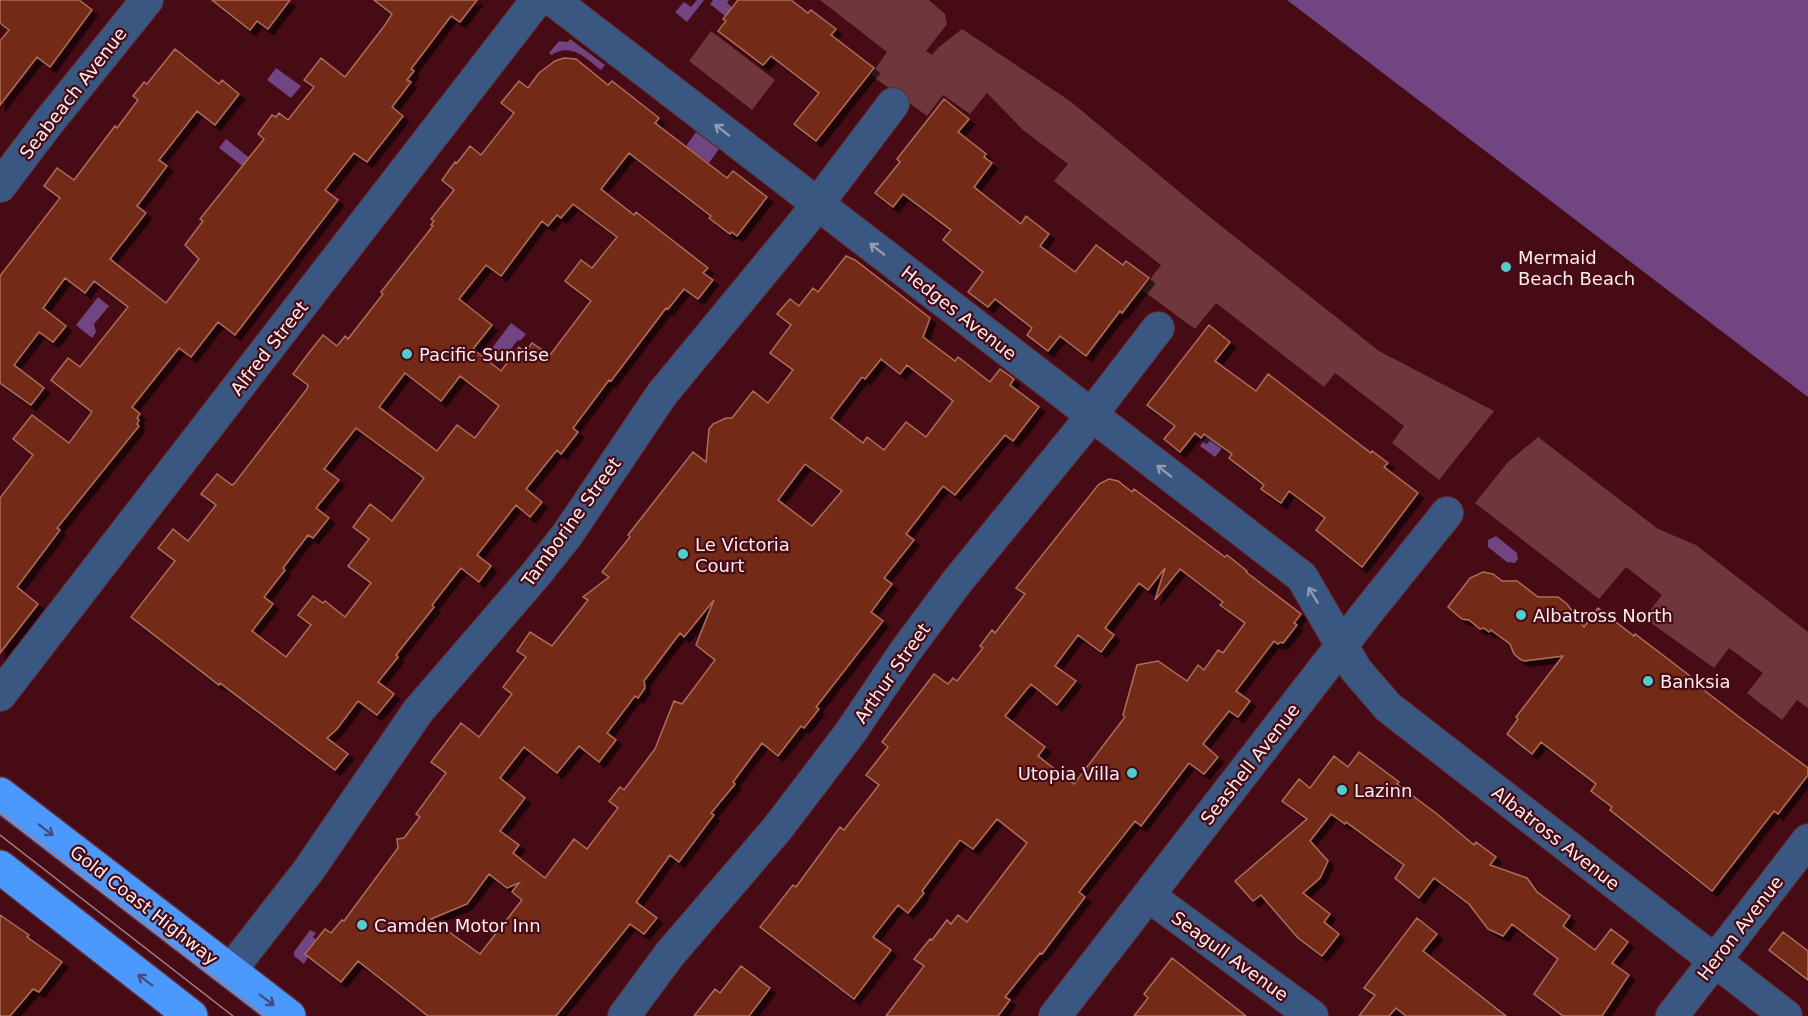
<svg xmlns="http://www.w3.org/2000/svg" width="1808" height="1016" viewBox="0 0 1808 1016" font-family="'DejaVu Sans',sans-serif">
<defs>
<filter id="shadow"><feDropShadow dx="5.5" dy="5.5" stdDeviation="0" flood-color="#0009"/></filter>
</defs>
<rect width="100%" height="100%" fill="#470b16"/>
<path fill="#6f363b" d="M820,0H929L945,14L947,24L926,51L932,55L939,47L962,29L1070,101L1206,214L1379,351L1494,411L1439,480L1392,443L1404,426L1335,373L1324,387L1216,303L1195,329L1142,290L1161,265L1054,181L1068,164L1023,130L987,93L970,114L943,95L927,116L871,75L887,52Z
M711,31L775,80L752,110L689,61Z
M1538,437L1658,529L1696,545L1808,632V708L1797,700L1782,720L1747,693L1763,673L1729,648L1714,668L1644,618L1662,595L1626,567L1599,599L1475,503L1508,462Z"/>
<path fill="#714482" d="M697,0H704L687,22L675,12L684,2L691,7Z
M713,0H729L727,3L732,7L725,16L710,4Z
M1287,0H1808V397Z
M570,39L605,65L601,70C586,58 571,42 551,55L549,53L559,41L568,42Z
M276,68L301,86L291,98L267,80Z
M696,132L719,149L709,163L686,146Z
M226,139L252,160L245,168L219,148Z
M98,297L109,306L94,324L96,332L92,338L76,325Z
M511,323L526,334L521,340L517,341L504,358L492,348Z
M1246,385L1223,447L1215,457L1200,446Z
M1496,536L1517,553L1518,559L1515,563L1507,562L1488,547V540Z
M310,930L316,933L313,937L317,940L304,964L294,956V952Z"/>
<path fill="#732a15" stroke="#ae6d5b" stroke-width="1.5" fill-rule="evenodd" filter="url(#shadow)" d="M0,0H79L92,10L50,67L37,57L0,105V41L9,30L0,23Z
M212,0H290L268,29L257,21L250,30Z
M374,0H477L460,22L451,16L411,69L414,71L407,80L411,82L392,107L403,116L367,162L354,153L325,190L338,200L235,335L218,322L191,357L179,348L132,407L140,414L137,418L139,420L137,424L139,426L57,528L60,530L17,587L38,604L0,653V498L33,455L13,439L32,415L69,443L92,412L51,380L68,358L80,367L128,307L94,281L85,293L65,278L43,308L66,326L53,342L39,332L14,365L44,388L31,405L0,383V276L60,198L44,186L57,168L74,180L115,126L117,128L138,100L133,96L144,82L147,84L175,49L219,84L222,80L239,94L215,125L197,111L159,160L167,166L137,206L146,213L110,259L166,303L199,259L185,245L203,221L200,219L264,139L258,134L272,115L276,117L279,113L288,120L314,87L304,80L321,58L345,77L385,25L392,14Z
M738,0H791L808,13L811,10L836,29L831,35L874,68L816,141L794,124L819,93L771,56L763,65L718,31L726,21L723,19Z
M564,58L576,59L608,85L612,81L659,118L655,123L727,178L733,171L767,197L737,236L732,232L730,234L709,218L711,216L629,153L601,189L634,215L636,212L708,268L703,273L713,280L698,299L684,289L668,309L666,308L611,381L609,380L573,428L578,432L561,454L557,450L526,489L542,502L530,517L516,505L477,555L491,566L479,582L461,568L432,605L434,607L396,655L398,657L378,682L394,694L377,715L358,701L337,729L327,738L348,754L335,770L220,683L219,685L131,617L175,561L158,548L173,529L188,541L216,505L201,494L217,474L232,485L234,484L307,389L308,385L293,374L308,354L323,335L337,346L345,336L348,339L383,294L381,292L433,226L431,225L434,221L431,219L454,190L442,180L455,162L457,163L470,146L481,155L514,113L501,103L519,81L528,88L539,73L555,61ZM573,204L617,237L592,268L581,260L565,281L591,301L550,355L532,343L525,352L519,347L501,371L473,349L492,325L459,299L486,265L501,276L542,221L548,226L557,215L561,218ZM405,373L441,401L460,376L499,406L475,438L457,425L437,451L379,407ZM356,428L424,478L392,521L370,504L353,527L369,539L348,566L371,583L345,617L325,601L323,603L313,596L298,615L311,625L286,657L252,631L273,604L264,597L285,570L283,568L308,535L313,538L329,518L316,508L339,480L324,469Z
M944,99L969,119L958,132L986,154L984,157L992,163L974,187L1021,224L1026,216L1049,234L1040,246L1075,272L1096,245L1123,265L1126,261L1149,278L1122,313L1120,311L1086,356L1060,336L1048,351L1027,335L1032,328L995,299L988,307L968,292L983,272L943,240L951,230L903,194L893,207L875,193L900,162L897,159Z
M846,256L855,260L930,318L923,337L955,361L958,357L990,382L1000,369L1014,379L1010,385L1039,407L1013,441L1005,435L955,495L943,486L906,534L914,540L884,578L892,584L871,612L883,621L816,707L819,709L804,728L801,726L778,756L762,743L733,782L735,784L711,813L714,815L679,862L670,855L636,902L657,918L644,934L630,924L556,1016H428L358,961L341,982L305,954L325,929L331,933L342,920L344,921L398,848L397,839L404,838L420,817L416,814L446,773L431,762L461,723L479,737L512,694L503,687L526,657L517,651L530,632L552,646L588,600L583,597L609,577L602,572L630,537L628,535L693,452L706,462L709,429L713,424L726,418H732L753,391L768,403L793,370L770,353L791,325L777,314L790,299L799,306L813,288L818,292ZM881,359L900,374L907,365L953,401L926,437L906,422L884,450L867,437L863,443L831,418L862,377L865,379ZM805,464L842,491L812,526L778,500ZM714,600L696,645L715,660L682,704L674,701L655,749L624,790L620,787L609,801L618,808L587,849L574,839L545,878L513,853L519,845L500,831L525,798L500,778L524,747L557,773L579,746L599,762L616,740L607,733L635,696L638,698L645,688L644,681L680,633L684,637ZM489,874L507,888L519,883L512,892L522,900L480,954L431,919L467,904Z
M1209,325L1230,342L1215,361L1256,391L1268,374L1371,453L1372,451L1388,463L1384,467L1418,493L1362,567L1316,530L1325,518L1289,491L1281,503L1261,489L1264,485L1229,458L1232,454L1204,434L1201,438L1195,433L1180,452L1164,439L1175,426L1147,405Z
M1109,479L1118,481L1132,492L1134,489L1225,557L1227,555L1247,571L1246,572L1301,614L1294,623L1297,625L1283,643L1280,642L1278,644L1274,641L1236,691L1250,701L1238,717L1229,711L1203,744L1218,757L1204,774L1189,763L1141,826L1135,821L1079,892L1085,897L1042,954L1040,953L1005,997L1010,1000L998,1016H886L924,966L914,959L930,939L932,940L947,920L951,924L958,915L967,922L1027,843L997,819L973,849L960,840L922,891L924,893L908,913L898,905L873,937L891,950L854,999L760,927L793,885L796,887L840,827L844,830L879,785L866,775L888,747L882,742L934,674L948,684L953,678L957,681L983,648L980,646L992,630L995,633L1025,594L1016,588L1099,484ZM1165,568L1155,600L1180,569L1223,602L1220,605L1245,623L1223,653L1218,650L1204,670L1198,665L1187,681L1158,661L1137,665L1123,715L1125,717L1074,784L1038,756L1045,747L1005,716L1031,684L1057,705L1076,681L1055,666L1078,635L1101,652L1114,635L1105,628L1139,583L1148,590Z
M1483,572L1493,574L1502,581H1517L1538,597H1558L1567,604L1584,627L1598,608L1634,636L1635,634L1698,682L1696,684L1743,720L1808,768V775L1778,814L1774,811L1712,891L1610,810L1612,807L1591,791L1596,784L1541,742L1532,754L1507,734L1518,719L1516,717L1563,656L1524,661L1520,659L1514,654L1510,644L1491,630L1489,632L1484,628L1480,629L1469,620L1462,619L1448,607L1470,578Z
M1359,752L1399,782L1397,784L1437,814L1474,845L1476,842L1496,857L1490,865L1527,878L1537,892L1570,916L1563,926L1595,950L1611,929L1628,942L1612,963L1629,975L1602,1016H1563L1534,994L1558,959L1512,924L1503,936L1488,929L1469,904L1434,878L1419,898L1395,878L1404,865L1346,822L1345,824L1331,814L1310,841L1328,861L1320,878L1303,893L1330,914L1324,922L1339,934L1322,956L1298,938L1261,895L1253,901L1235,881L1307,819L1282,801L1299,779L1310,788L1334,756L1348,767Z
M0,915L29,935L27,937L62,962L39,992L33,989L10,1016H0Z
M1417,918L1437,934L1423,951L1506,1016H1406L1396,1008L1389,1016H1359L1375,995L1364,988Z
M1783,932L1808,951V980L1769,950Z
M1172,958L1246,1016H1134L1148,998L1144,994Z
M741,966L770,988L749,1016H694L715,989L720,993Z"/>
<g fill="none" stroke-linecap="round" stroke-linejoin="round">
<defs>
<path id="minor" d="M553,0L1302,577L1356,670L1388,707L1786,1016
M0,186L47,124L147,0
M0,695L537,0
M1149,896L1312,1016
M230,971L308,871L418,711L536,574L567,535L662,394L803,223L893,104
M624,1016L669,955L777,829L850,733L904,653L956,583L1092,416L1098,406L1158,328
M1055,1016L1366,614L1447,513
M1672,1016L1808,840"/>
<path id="highway" d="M0,794L289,1016
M0,867L191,1016"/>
</defs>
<use href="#minor" stroke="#602a34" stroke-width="34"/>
<use href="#highway" stroke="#602a34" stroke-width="36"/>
<use href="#minor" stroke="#395780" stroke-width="32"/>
<use href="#highway" stroke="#4c99fe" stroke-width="33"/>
<path stroke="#a37d83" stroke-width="1.5" d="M0,812L265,1016
M0,835L233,1016"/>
</g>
<defs><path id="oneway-shaft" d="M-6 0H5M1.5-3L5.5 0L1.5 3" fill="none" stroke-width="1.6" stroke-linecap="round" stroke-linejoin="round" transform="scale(1.5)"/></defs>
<g stroke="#919ab1">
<use href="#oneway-shaft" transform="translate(722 130) rotate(-142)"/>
<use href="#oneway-shaft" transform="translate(877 249) rotate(-142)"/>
<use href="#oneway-shaft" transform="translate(1164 471) rotate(-142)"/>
<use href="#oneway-shaft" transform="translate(1313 595) rotate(-121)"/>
</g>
<g stroke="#494b7e">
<use href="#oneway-shaft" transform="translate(46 830) rotate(38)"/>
<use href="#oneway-shaft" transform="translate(145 980) rotate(-143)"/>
<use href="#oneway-shaft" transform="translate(267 1000) rotate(37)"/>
</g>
<g fill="#52cdce" stroke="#470b16" stroke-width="2">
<circle cx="1506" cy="267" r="6"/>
<circle cx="407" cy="354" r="6"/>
<circle cx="683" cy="554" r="6"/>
<circle cx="1521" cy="615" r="6"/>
<circle cx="1648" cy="681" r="6"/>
<circle cx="1132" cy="773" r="6"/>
<circle cx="1342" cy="790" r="6"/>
<circle cx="362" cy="925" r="6"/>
</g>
<g text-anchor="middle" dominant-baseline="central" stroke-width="4.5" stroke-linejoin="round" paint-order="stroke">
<g font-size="18" fill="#fdeced" stroke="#470b16">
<text transform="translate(73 93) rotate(-52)">Seabeach Avenue</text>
<text transform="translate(959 313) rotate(38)">Hedges Avenue</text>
<text transform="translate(269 348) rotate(-52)">Alfred Street</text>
<text transform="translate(571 522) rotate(-54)">Tamborine Street</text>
<text transform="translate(892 673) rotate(-55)">Arthur Street</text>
<text transform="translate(1250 764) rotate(-52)">Seashell Avenue</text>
<text transform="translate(1556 838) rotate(38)">Albatross Avenue</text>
<text transform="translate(144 905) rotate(38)">Gold Coast Highway</text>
<text transform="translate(1740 928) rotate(-52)">Heron Avenue</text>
<text transform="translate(1230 956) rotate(36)">Seagull Avenue</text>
</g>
<g font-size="18" fill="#fdeced" stroke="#470b16" text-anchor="start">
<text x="1518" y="257">Mermaid<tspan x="1518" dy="21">Beach Beach</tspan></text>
<text x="419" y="354">Pacific Sunrise</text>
<text x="695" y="544">Le Victoria<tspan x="695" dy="21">Court</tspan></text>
<text x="1533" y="615">Albatross North</text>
<text x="1660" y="681">Banksia</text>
<text x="1120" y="773" text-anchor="end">Utopia Villa</text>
<text x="1354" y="790">Lazinn</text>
<text x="374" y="925">Camden Motor Inn</text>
</g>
</g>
</svg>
